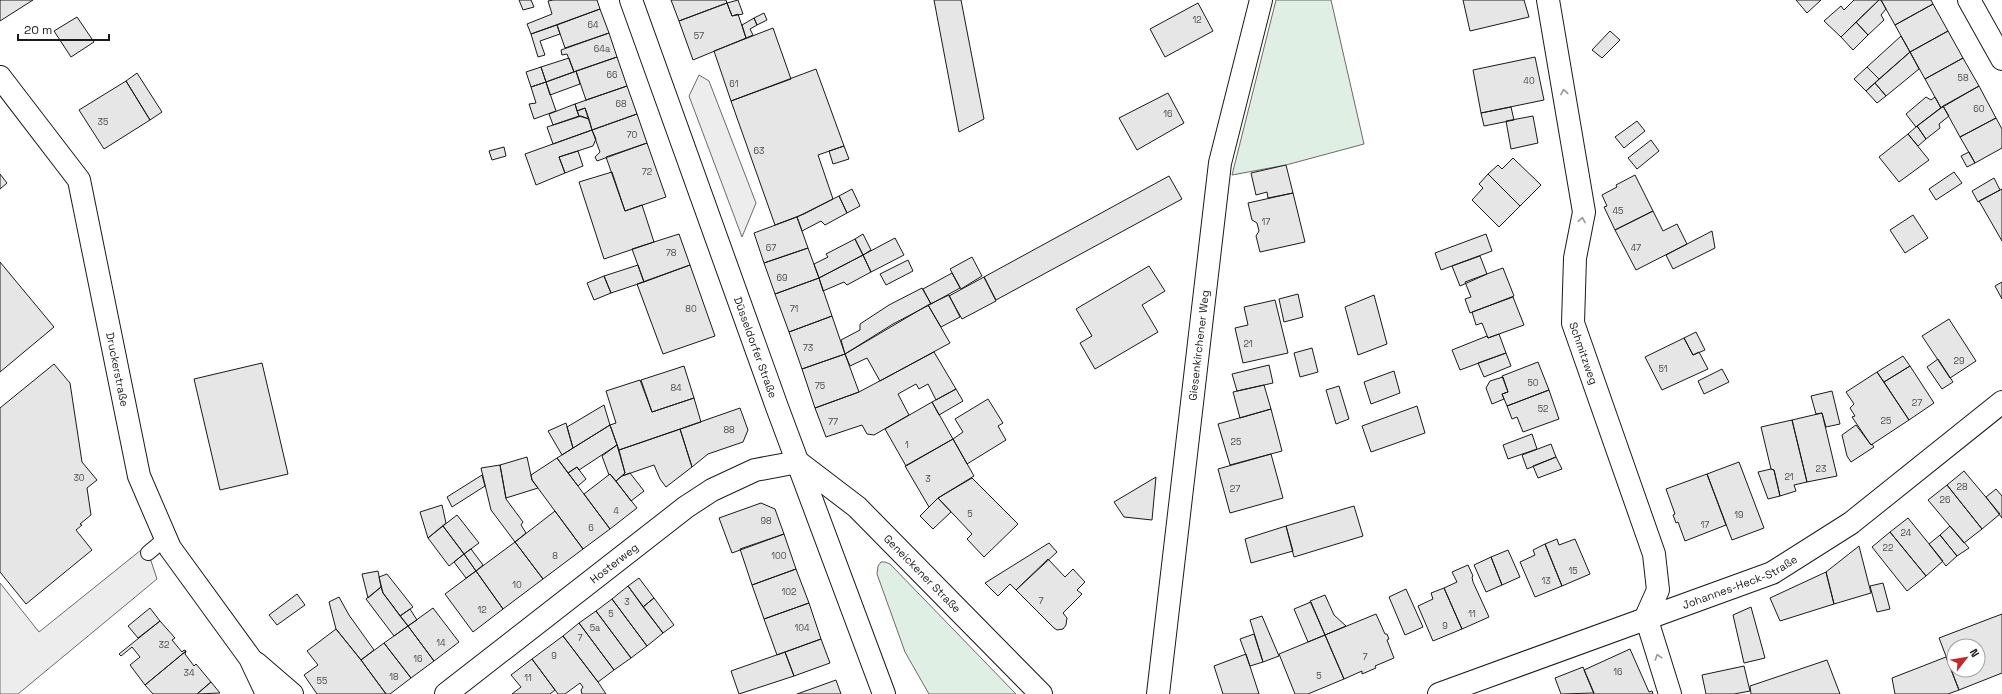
<svg xmlns="http://www.w3.org/2000/svg" width="2002" height="694" viewBox="0 0 2002 694" font-family="'Space Grotesk',sans-serif">
<rect width="100%" height="100%" fill="#fff"/>
<path fill="#e0efe3" stroke="#6a6a6a" d="M1276,0H1331L1364,144L1286,165L1232,175Z
M881,562H885L890,564L1016,694H929L905,652L877,574L878,566Z"/>
<path fill="#ededed" stroke="#6a6a6a" d="M699,75L709,81L756,203L742,237L689,96Z
M146,546L157,579L18,694H0V583L39,632Z"/>
<path fill="#e6e6e6" stroke="#1a1a1a" fill-rule="evenodd" d="M0,0H33L0,21Z
M519,0H531L534,7L523,10Z
M553,0H597L600,9L531,34L527,24L552,14L548,1Z
M671,0H726L727,3L679,21Z
M738,0L743,14L732,16L727,3Z
M934,0H961L984,119L959,132Z
M1463,0H1524L1529,17L1470,31Z
M1796,0H1821L1807,13Z
M1854,0H1879L1841,37L1824,21L1841,6L1844,10Z
M1879,0H1881L1886,9L1881,15L1884,20L1868,35L1856,22Z
M1881,0H1931L1933,4L1895,25Z
M727,3L732,16L738,14L746,38L693,60L679,21Z
M1198,3L1213,31L1165,57L1150,29Z
M1933,4L1948,31L1910,52L1895,25Z
M600,9L609,33L565,48L557,25Z
M764,13L767,20L757,25L754,18Z
M77,17L94,42L71,57L54,31Z
M754,18L757,25L750,29L753,35L746,38L742,25Z
M1856,22L1868,35L1853,50L1841,37Z
M557,25L560,34L540,41L545,55L538,57L531,34Z
M773,28L791,79L731,101L714,51Z
M1610,31L1620,40L1602,58L1592,50Z
M1948,31L1963,58L1925,79L1910,52Z
M609,33L617,57L574,72L567,54L562,55L561,50Z
M1901,36L1910,52L1879,79L1867,67Z
M1910,52L1919,69L1886,96L1875,83Z
M617,57L627,86L586,100L576,71Z
M1535,57L1544,100L1481,113L1473,70Z
M569,58L574,72L546,82L541,67Z
M1963,58L1979,86L1941,108L1925,79Z
M541,67L546,82L531,87L526,72Z
M1867,67L1879,79L1866,91L1854,79Z
M816,69L844,146L818,155L833,199L804,214L775,225L731,101Z
M576,71L580,84L550,95L546,82Z
M137,73L162,112L150,120L126,81Z
M126,81L150,120L104,149L79,110Z
M546,82L556,111L534,119L529,104L536,103L531,87Z
M1875,83L1886,96L1877,103L1866,91Z
M627,86L637,114L592,130L585,108L577,111L575,104Z
M1979,86L1996,118L1960,137L1943,106Z
M1168,93L1184,123L1137,150L1119,118Z
M1926,97L1931,100L1935,97L1941,108L1916,127L1906,114Z
M575,104L579,116L553,125L549,114Z
M1943,106L1949,116L1939,124L1940,128L1926,139L1917,126Z
M1511,107L1514,120L1484,126L1481,113Z
M585,108L589,119L579,116L577,111Z
M637,114L647,143L597,161L595,157L600,152L592,130Z
M581,116L589,119L592,130L553,144L547,127Z
M1533,116L1538,143L1511,149L1506,121Z
M1996,118L2002,129V148L1975,163L1960,137Z
M1637,121L1645,131L1624,148L1615,137Z
M1917,126L1926,139L1918,146L1908,134Z
M592,130L596,139L593,146L559,157L565,173L536,185L525,154Z
M1908,134L1929,160L1899,182L1879,157Z
M1651,140L1659,151L1637,169L1628,158Z
M647,143L666,197L625,211L606,157Z
M844,146L849,159L833,164L829,151Z
M504,147L506,156L492,160L489,151Z
M578,151L583,166L565,173L559,157Z
M1969,152L1975,163L1967,167L1961,156Z
M1513,158L1541,185L1520,206L1488,174L1498,165L1502,169Z
M1286,165L1293,193L1268,198L1267,192L1256,195L1251,173Z
M612,172L625,211L642,205L654,242L604,259L579,182Z
M1954,172L1962,183L1936,200L1929,189Z
M0,174L7,183L0,189Z
M1488,174L1520,206L1499,227L1472,200L1483,188L1479,184Z
M1635,175L1653,211L1615,230L1604,207L1607,206L1602,195L1617,187L1616,185Z
M1169,176L1182,199L996,300L984,277Z
M1994,178L2000,190L1978,202L1972,191Z
M852,189L860,206L847,213L839,196Z
M2002,189V241L1979,201Z
M1293,193L1305,242L1260,252L1256,236L1259,231L1257,223L1252,220L1248,203Z
M839,196L847,213L825,225L821,221L802,231L797,217Z
M1653,211L1663,231L1677,224L1687,244L1636,270L1615,230Z
M1913,215L1928,238L1905,253L1890,230Z
M797,217L808,248L764,263L754,233Z
M1712,231L1715,248L1673,269L1666,255Z
M679,234L690,265L644,282L632,249Z
M863,234L871,250L863,255L855,239Z
M1486,234L1492,251L1441,270L1435,253Z
M895,238L904,255L871,272L863,255Z
M855,239L863,255L819,278L814,264L828,257L826,254Z
M808,248L819,278L775,294L764,263Z
M863,255L871,272L847,285L844,282L823,291L819,278Z
M1480,256L1487,274L1460,286L1452,266Z
M972,257L982,276L961,289L950,269Z
M908,260L913,271L886,285L880,274Z
M0,262L54,327L0,372Z
M638,265L644,282L611,293L604,276Z
M690,265L715,336L663,354L637,284Z
M1149,266L1165,291L1142,305L1158,332L1095,369L1080,343L1092,336L1076,309Z
M1503,268L1514,296L1470,313L1465,299L1471,297L1465,282Z
M952,273L960,288L931,304L923,289Z
M604,276L611,293L594,300L587,283Z
M984,277L996,301L962,319L949,296Z
M819,278L832,316L789,332L775,294Z
M2002,282V299L1995,286Z
M922,288L931,304L893,324L845,354L841,340L860,330V324L889,305Z
M1298,294L1303,317L1284,322L1279,299Z
M949,295L960,317L941,327L928,305Z
M1374,295L1387,344L1358,355L1345,307Z
M1513,297L1524,325L1488,338L1482,323L1476,325L1472,312Z
M1275,300L1288,353L1243,363L1235,328L1248,325L1244,307Z
M928,305L950,343L880,381L867,358L850,366L845,354Z
M832,316L845,354L802,369L789,332Z
M1949,319L1976,361L1950,378L1922,336Z
M1696,332L1705,350L1693,355L1684,338Z
M1499,334L1506,353L1460,370L1452,350L1487,336L1488,338Z
M1684,338L1693,355L1699,352L1708,369L1662,390L1645,357Z
M1312,348L1318,372L1300,377L1294,353Z
M934,352L956,389L936,400L928,384L919,389L916,384L898,394L909,415L874,435L867,434L862,425L826,437L815,408L859,392Z
M1506,353L1511,366L1484,377L1478,363Z
M845,354L859,392L815,408L802,369Z
M1903,356L1910,366L1884,382L1877,372Z
M1938,359L1953,382L1942,389L1927,367Z
M1538,362L1549,390L1507,406L1502,394L1508,392L1502,376Z
M262,363L288,474L220,490L194,379Z
M54,364L70,383L82,462L97,480L87,488L91,515L80,524L82,525L76,530L92,550L26,604L0,572V408Z
M1269,365L1273,383L1237,391L1232,374Z
M684,366L694,398L652,412L641,380Z
M1910,366L1934,403L1909,420L1884,382Z
M1722,369L1729,382L1704,394L1698,381Z
M1394,371L1400,393L1371,404L1364,382Z
M1877,372L1909,420L1871,445L1852,417L1855,416L1850,408L1854,404L1846,392Z
M1503,377L1508,392L1502,394L1504,399L1492,404L1486,388L1490,381Z
M640,380L652,412L694,398L701,422L619,450L610,425L616,423L606,391Z
M1264,385L1271,409L1240,418L1233,392Z
M1339,386L1349,419L1336,424L1326,390Z
M956,389L963,401L939,415L932,402Z
M1549,390L1559,419L1523,432L1517,417L1512,419L1507,406Z
M1832,391L1840,424L1826,427L1822,413L1816,414L1811,396Z
M988,399L1003,423L998,426L1006,440L967,464L953,439L963,432L955,419Z
M932,402L953,439L906,466L885,429Z
M604,405L610,425L573,448L567,427Z
M1417,406L1425,433L1371,452L1362,426Z
M740,408L748,430L743,442L708,454L692,467L680,429Z
M1271,409L1282,451L1230,465L1218,424Z
M1822,413L1837,476L1807,482L1792,420Z
M1792,420L1807,482L1794,485L1796,491L1780,496L1774,470L1771,469L1761,427Z
M566,423L573,448L562,455L548,431Z
M610,425L617,445L579,470L577,467L568,473L557,458Z
M1856,425L1871,445L1872,444L1874,447L1851,462L1847,456L1842,435Z
M680,429L692,467L666,487L660,479L654,465L622,476L625,473L619,450Z
M1532,434L1537,449L1508,459L1503,445Z
M953,439L974,476L938,498L929,507L905,466Z
M1551,444L1556,457L1527,469L1522,455Z
M617,445L625,473L616,481L610,474L609,475L602,456Z
M1271,454L1283,498L1230,513L1218,469Z
M527,457L532,480L538,488L506,498L500,465Z
M1556,457L1562,469L1538,478L1533,466Z
M557,458L610,529L583,549L532,480L531,475Z
M1739,462L1764,528L1732,540L1707,474Z
M500,465L506,499L523,522L521,525L526,533L515,542L491,510L481,468Z
M577,467L586,479L578,486L568,473Z
M1771,469L1774,470L1780,496L1768,499L1758,472Z
M1964,471L2000,514L1982,529L1947,485Z
M630,473L644,491L631,501L616,481L622,476Z
M610,474L637,508L610,529L584,494Z
M1707,474L1726,525L1685,541L1678,522L1676,523L1673,515L1675,514L1666,489Z
M482,475L485,486L452,507L447,497Z
M1156,477L1152,520L1124,517L1114,502Z
M972,478L1018,524L984,557L967,539L972,534L938,498Z
M1947,485L1982,529L1964,543L1928,500Z
M1996,489L2002,496V518L1986,497Z
M938,498L951,512L933,529L920,516Z
M761,503L775,509L784,534L732,553L719,518Z
M442,505L446,523L428,538L420,512Z
M1354,506L1363,536L1294,557L1286,526Z
M555,511L583,549L543,579L515,542Z
M457,515L479,543L464,554L443,526Z
M1908,518L1943,561L1926,576L1890,532Z
M443,526L464,554L449,566L428,538Z
M1286,526L1293,551L1251,563L1245,539Z
M1950,526L1969,548L1957,556L1940,535Z
M1890,532L1926,576L1907,591L1872,547Z
M784,534L796,569L752,585L740,549Z
M1940,535L1957,556L1946,566L1929,544Z
M1557,539L1559,545L1575,539L1590,574L1562,586L1545,544Z
M515,542L543,579L503,609L476,571Z
M1049,543L1057,552L1016,590L1010,584L998,596L985,583Z
M1545,544L1562,586L1535,597L1520,562L1535,555L1533,550Z
M1859,546L1871,593L1834,604L1826,572Z
M471,549L483,565L476,571L464,554Z
M1508,550L1520,577L1502,585L1491,557Z
M464,554L476,571L466,578L454,562Z
M1491,557L1502,585L1486,592L1474,565Z
M1048,559L1065,577L1073,569L1085,582L1077,590L1082,594L1063,613L1067,618L1066,625L1063,629L1057,630L1054,628L1016,590Z
M1468,565L1473,576L1472,577L1473,582L1489,617L1462,629L1444,588L1457,582L1452,572Z
M796,569L809,603L764,619L752,585Z
M378,571L381,587L368,598L362,574Z
M476,571L503,609L473,632L445,594Z
M1826,572L1834,604L1780,621L1770,598Z
M387,574L413,607L400,616L383,593L379,577Z
M639,578L654,598L643,607L628,586Z
M1883,583L1890,609L1877,612L1870,586Z
M628,586L663,633L647,646L612,599Z
M381,587L383,593L408,626L394,636L366,599Z
M1444,588L1462,629L1433,641L1418,606L1433,599L1431,593Z
M1406,589L1423,627L1405,635L1389,597Z
M297,594L305,605L277,625L269,615Z
M1325,595L1334,615L1346,626L1325,635L1310,601Z
M339,597L349,615L374,650L361,660L336,629L329,602Z
M654,598L674,625L663,633L643,607Z
M612,599L647,646L631,658L596,611Z
M1311,602L1325,635L1308,642L1294,609Z
M809,603L821,639L777,655L764,619Z
M1751,607L1765,658L1744,663L1733,615Z
M150,608L160,621L138,638L128,626Z
M433,608L459,642L434,661L408,626Z
M410,609L417,620L408,626L400,616Z
M596,611L631,658L614,670L579,623Z
M1376,614L1385,634H1387L1389,639L1387,640L1394,658L1375,666L1376,668L1362,674V671L1344,679L1325,635Z
M2002,614V673L1959,690L1939,638ZM1954,646H1978V670H1954Z
M1262,616L1279,656L1263,662L1250,620Z
M160,621L175,638L172,640L182,652L184,650L186,651L145,685L130,665L140,657L132,647L121,656L119,654Z
M579,623L614,670L598,682L563,636Z
M408,626L434,661L411,678L384,643Z
M336,629L361,660L386,694H317L304,675L318,665L307,651Z
M1254,634L1263,662L1250,666L1240,639Z
M1325,635L1344,679L1308,694H1295L1279,654Z
M563,636L598,682L606,694H582L581,690L583,687L580,683L565,694H558L532,659Z
M821,639L830,663L794,676L785,652Z
M384,643L411,678L390,694H386L361,660Z
M1630,649L1649,692L1652,691L1653,694H1594L1584,670Z
M186,651L185,654L194,666L196,664L211,682L197,694H153L145,685Z
M785,652L794,676L739,694L731,671Z
M1246,654L1259,694H1223L1214,666Z
M1946,657L1959,690L1948,694H1895L1892,678Z
M532,659L555,690L550,694H512L521,687L511,675Z
M1827,660L1840,694H1751L1750,686Z
M1744,666L1750,691L1734,694H1706L1702,675Z
M1583,667L1594,693L1561,694L1555,678Z
M836,680L841,694H797Z
M211,682L220,693L197,694Z"/>
<g fill="none" stroke-linecap="round" stroke-linejoin="round">
<defs>
<path id="service" d="M148,553L166,538"/>
<g id="minor">
<path id="s1" d="M1548,0L1584,212L1575,258L1573,323L1654,554L1658,590L1646,617L1670,694"/>
<path d="M1969,0L2002,59"/>
<path id="s2" d="M0,77L79,180L139,476L170,548L250,658L267,694"/>
<path d="M256,663L292,694"/>
<path id="s3" d="M1158,694L1220,163L1261,0"/>
<path id="s4" d="M1439,694L1772,573L1851,523L2002,402"/>
</g>
<g id="tertiary">
<path id="s5" d="M446,694L686,507L712,490L755,470L798,462L857,507L1041,694"/>
</g>
<g id="secondary">
<path id="s6" d="M631,0L777,407L884,694"/>
</g>
</defs>
<use href="#service" stroke="#1a1a1a" stroke-width="16"/>
<use href="#minor" stroke="#1a1a1a" stroke-width="24"/>
<use href="#tertiary" stroke="#1a1a1a" stroke-width="24"/>
<use href="#secondary" stroke="#1a1a1a" stroke-width="24"/>
<use href="#service" stroke="#fff" stroke-width="14"/>
<use href="#minor" stroke="#fff" stroke-width="22"/>
<use href="#tertiary" stroke="#fff" stroke-width="22"/>
<use href="#secondary" stroke="#fff" stroke-width="22"/>
</g>
<defs><path id="oneway-chevron" d="M-2-3.5L2.5 0L-2 3.5" fill="none" stroke-width="1.6" stroke-linecap="round" stroke-linejoin="round"/></defs>
<g stroke="#989898">
<use href="#oneway-chevron" transform="translate(1564 92) rotate(-100)"/>
<use href="#oneway-chevron" transform="translate(1582 220) rotate(-79)"/>
<use href="#oneway-chevron" transform="translate(1658 657) rotate(-107)"/>
</g>
<g text-anchor="middle" dominant-baseline="central" stroke-width="3" stroke-linejoin="round" paint-order="stroke">
<g font-size="9" fill="#4d4d4d">
<text x="1197" y="20">12</text>
<text x="593" y="25">64</text>
<text x="699" y="36">57</text>
<text x="602" y="49">64a</text>
<text x="612" y="75">66</text>
<text x="1963" y="78">58</text>
<text x="1529" y="81">40</text>
<text x="734" y="84">61</text>
<text x="621" y="104">68</text>
<text x="1979" y="109">60</text>
<text x="1168" y="114">16</text>
<text x="103" y="122">35</text>
<text x="632" y="135">70</text>
<text x="759" y="151">63</text>
<text x="647" y="172">72</text>
<text x="1618" y="211">45</text>
<text x="1266" y="222">17</text>
<text x="771" y="248">67</text>
<text x="1636" y="248">47</text>
<text x="671" y="253">78</text>
<text x="782" y="278">69</text>
<text x="691" y="309">80</text>
<text x="794" y="309">71</text>
<text x="1248" y="344">21</text>
<text x="808" y="348">73</text>
<text x="1959" y="361">29</text>
<text x="1663" y="369">51</text>
<text x="1533" y="383">50</text>
<text x="820" y="386">75</text>
<text x="676" y="388">84</text>
<text x="1917" y="403">27</text>
<text x="1543" y="409">52</text>
<text x="1886" y="421">25</text>
<text x="833" y="422">77</text>
<text x="729" y="430">88</text>
<text x="1236" y="442">25</text>
<text x="907" y="445">1</text>
<text x="1821" y="469">23</text>
<text x="1789" y="477">21</text>
<text x="79" y="478">30</text>
<text x="928" y="479">3</text>
<text x="1962" y="487">28</text>
<text x="1235" y="489">27</text>
<text x="1945" y="500">26</text>
<text x="616" y="511">4</text>
<text x="970" y="514">5</text>
<text x="1739" y="515">19</text>
<text x="766" y="521">98</text>
<text x="1705" y="525">17</text>
<text x="591" y="528">6</text>
<text x="1906" y="533">24</text>
<text x="1888" y="548">22</text>
<text x="555" y="556">8</text>
<text x="779" y="556">100</text>
<text x="1573" y="571">15</text>
<text x="1546" y="581">13</text>
<text x="517" y="585">10</text>
<text x="789" y="592">102</text>
<text x="1041" y="601">7</text>
<text x="627" y="602">3</text>
<text x="482" y="610">12</text>
<text x="611" y="614">5</text>
<text x="1472" y="614">11</text>
<text x="1445" y="626">9</text>
<text x="595" y="628">5a</text>
<text x="802" y="628">104</text>
<text x="580" y="638">7</text>
<text x="441" y="643">14</text>
<text x="164" y="645">32</text>
<text x="554" y="656">9</text>
<text x="1365" y="657">7</text>
<text x="418" y="659">16</text>
<text x="1618" y="672">16</text>
<text x="189" y="673">34</text>
<text x="1319" y="676">5</text>
<text x="394" y="677">18</text>
<text x="528" y="678">11</text>
<text x="322" y="681">55</text>
</g>
<g font-size="11" fill="#1a1a1a" stroke="#fff">
<text stroke="none"><textPath href="#s3" startOffset="351">Giesenkirchener Weg</textPath></text>
<text stroke="none"><textPath href="#s6" startOffset="369">Düsseldorfer Straße</textPath></text>
<text stroke="none"><textPath href="#s1" startOffset="359">Schmitzweg</textPath></text>
<text stroke="none"><textPath href="#s2" startOffset="323">Druckerstraße</textPath></text>
<text stroke="none"><textPath href="#s5" startOffset="213">Hosterweg</textPath></text>
<text stroke="none"><textPath href="#s5" startOffset="594">Geneickener Straße</textPath></text>
<text stroke="none"><textPath href="#s4" startOffset="321">Johannes-Heck-Straße</textPath></text>
</g>
</g>
<g transform="translate(1966 658) rotate(59)"><circle r="19" fill="#ffffff" stroke="#a3a3a3"/>
<path d="M0-3L7 15L0 10L-7 15Z" fill="#c62828"/>
<text y="-6" font-size="11" font-weight="bold" text-anchor="middle" fill="#1a1a1a">N</text>
</g>
<path d="M18 34v6h91v-6" fill="none" stroke="#1a1a1a" stroke-width="2"/>
<text x="24" y="34" font-size="12" fill="#1a1a1a" stroke="#ffffff" stroke-width="3" paint-order="stroke">20 m</text>
</svg>
